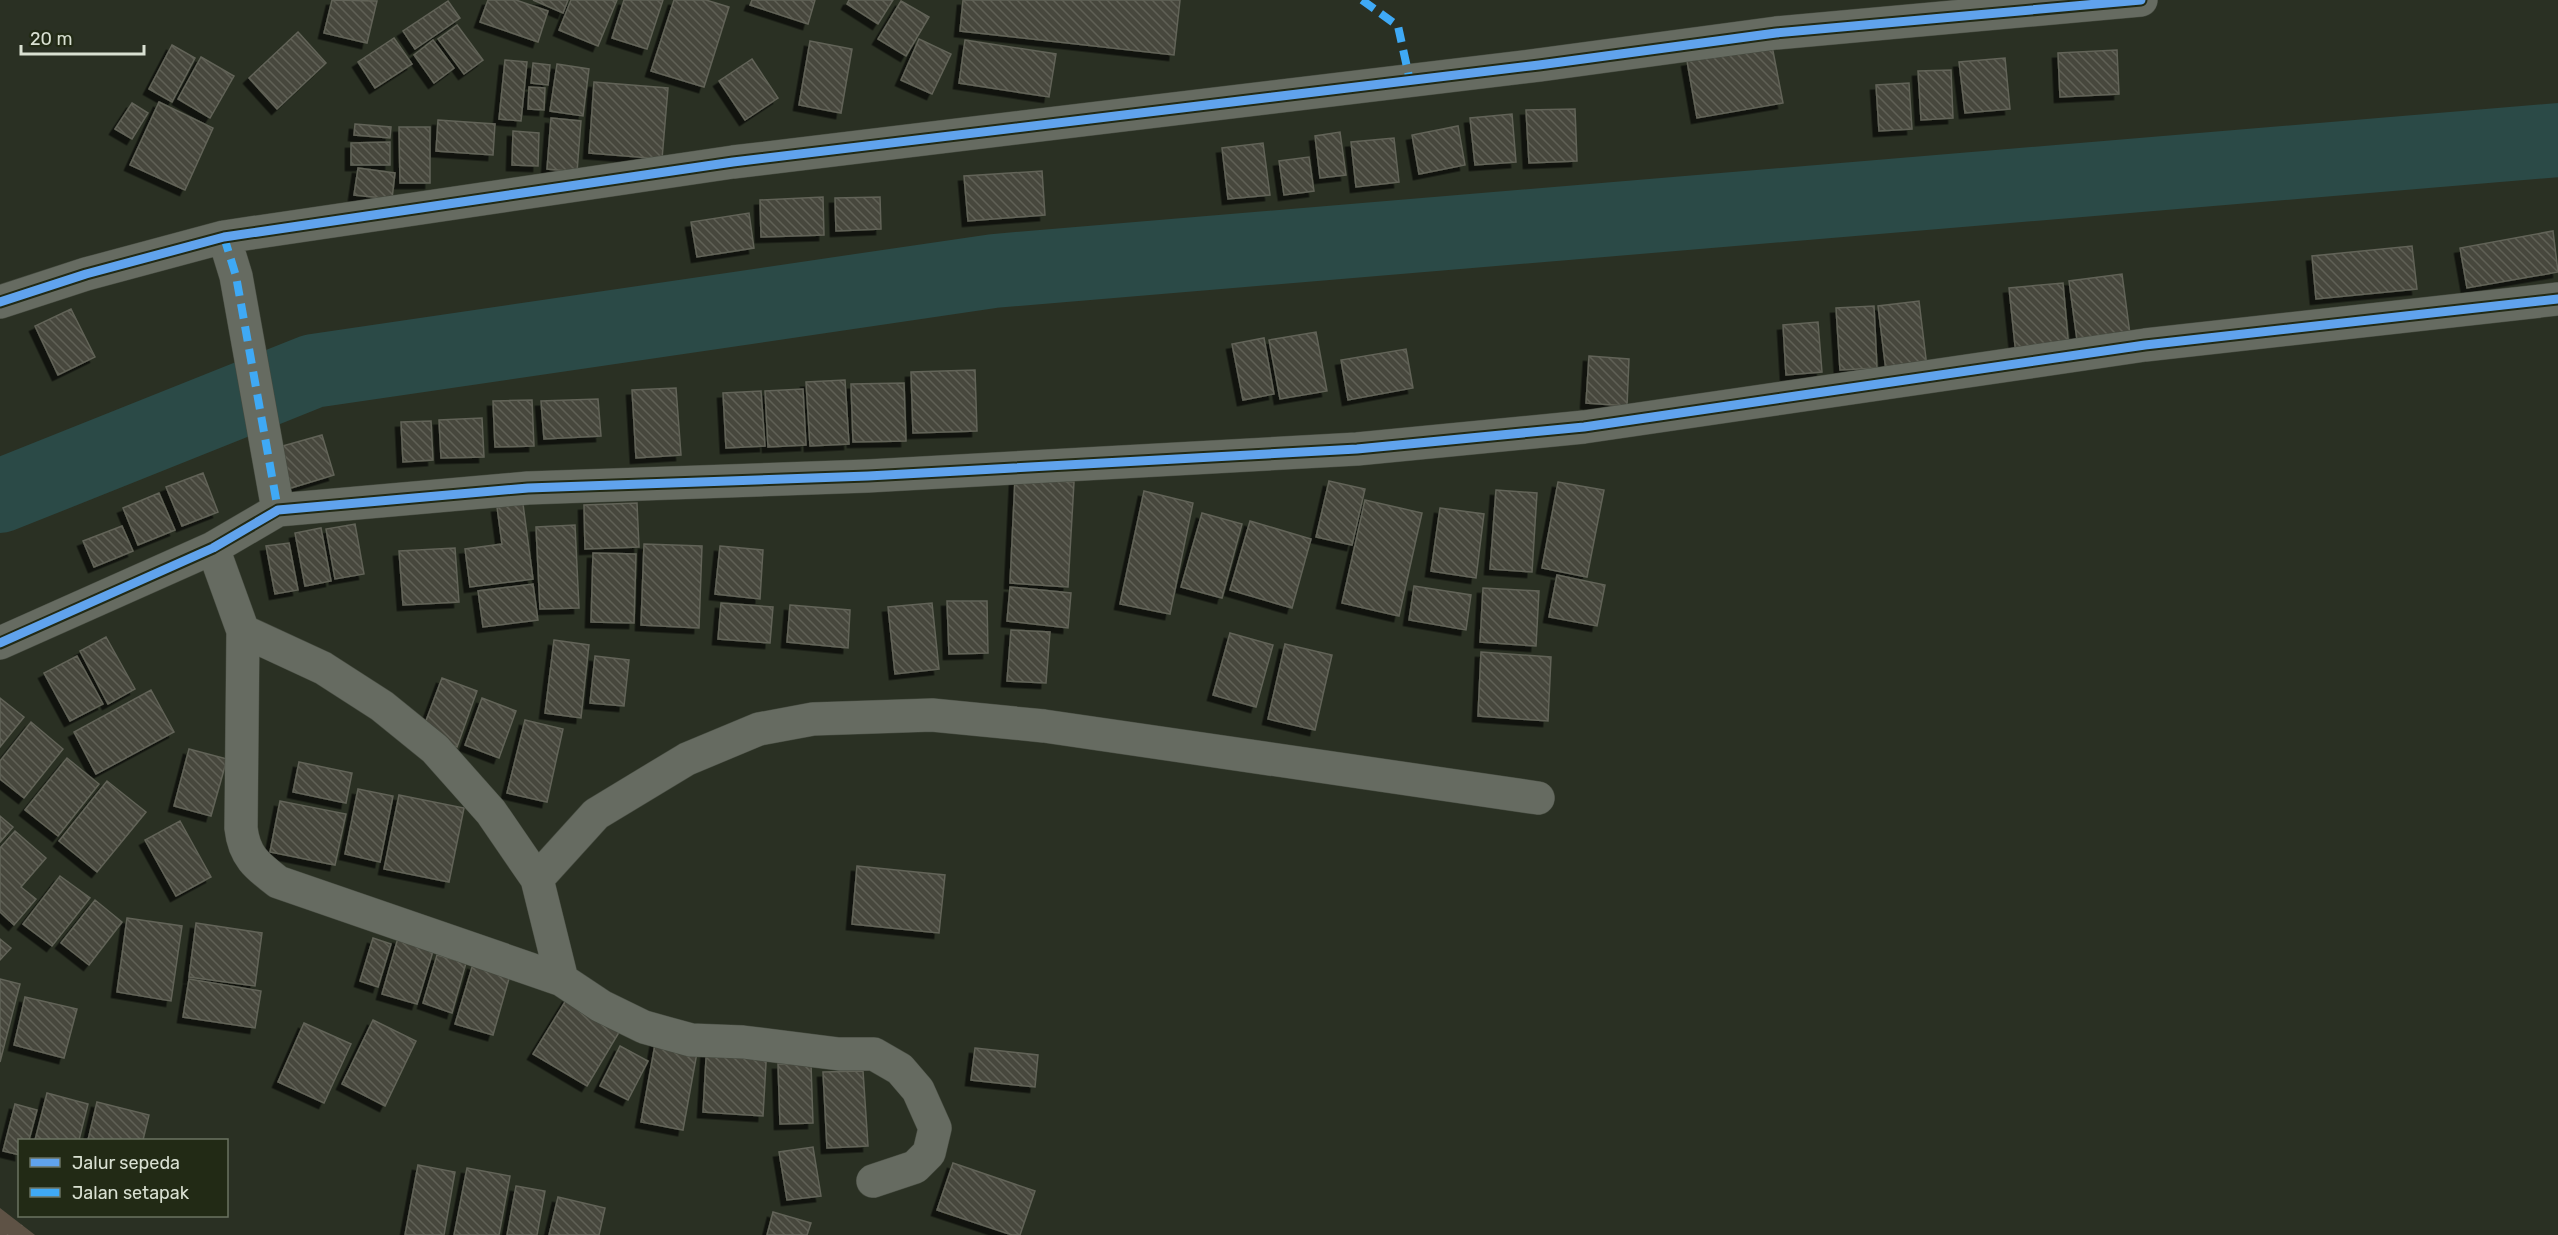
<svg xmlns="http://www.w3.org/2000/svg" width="2558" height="1235" viewBox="0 0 2558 1235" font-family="Rubik,sans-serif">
<defs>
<pattern id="grass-tufts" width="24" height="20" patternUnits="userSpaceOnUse" patternTransform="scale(1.5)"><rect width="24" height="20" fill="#5e5245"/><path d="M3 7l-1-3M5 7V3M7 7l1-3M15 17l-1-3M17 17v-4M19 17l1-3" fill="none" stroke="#746b5f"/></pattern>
<pattern id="building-back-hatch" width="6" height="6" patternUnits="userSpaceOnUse" patternTransform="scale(1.5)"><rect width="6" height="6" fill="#46473c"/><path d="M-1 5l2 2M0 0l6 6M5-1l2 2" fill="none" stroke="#606157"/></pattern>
<filter id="shadow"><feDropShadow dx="-5.5" dy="5.5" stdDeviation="0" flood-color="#0009"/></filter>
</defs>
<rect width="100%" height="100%" fill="#2a3023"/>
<path fill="url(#grass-tufts)" d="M0,1208L35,1235H0Z"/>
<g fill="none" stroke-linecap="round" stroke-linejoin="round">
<path stroke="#2b4a47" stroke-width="74" d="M0,496L313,371L994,271L2558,140"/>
</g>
<path fill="url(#building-back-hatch)" stroke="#626358" stroke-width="1.5" filter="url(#shadow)" d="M332,0L377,1L367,43L324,33Z
M488,0H516L548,11L538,42L480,22Z
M533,0H568L563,13Z
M571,0H617L598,46L559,30Z
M624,0H663L647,49L612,38Z
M674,0H706L729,7L704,87L651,71Z
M752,0H815L808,24L750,5Z
M849,0H893L878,24L847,4Z
M963,0H1180L1174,55L960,31Z
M448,1L460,18L415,49L403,31Z
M901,1L929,17L906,56L878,39Z
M457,25L483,60L464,74L438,39Z
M298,32L326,63L277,109L249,78Z
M394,38L412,64L375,88L358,62Z
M919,39L951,54L932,94L901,80Z
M433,40L454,68L434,83L414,55Z
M965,40L1056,54L1049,97L959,83Z
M810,41L852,49L841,113L799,105Z
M172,45L195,58L172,102L149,89Z
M1772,46L1783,103L1697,118L1687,61Z
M2117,50L2119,94L2060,97L2058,53Z
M201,57L234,76L210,118L178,99Z
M2005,58L2010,109L1965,113L1959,62Z
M752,59L778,98L745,120L719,81Z
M505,60L527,62L521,121L499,119Z
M533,63L550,65L548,85L531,83Z
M557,64L589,69L583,116L550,111Z
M1951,70L1953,118L1921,120L1918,71Z
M594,82L668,88L662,159L589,153Z
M1909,83L1912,129L1879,131L1876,85Z
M529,87L545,88L544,110L528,109Z
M159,102L213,128L185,190L130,165Z
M132,103L148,113L132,139L115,129Z
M1575,109L1577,161L1529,163L1526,110Z
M1512,114L1516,162L1475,165L1470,118Z
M551,118L581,121L577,172L547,169Z
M438,120L495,124L493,155L436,151Z
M355,124L391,127L390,138L354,135Z
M1458,126L1465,165L1419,174L1412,135Z
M399,127H430V183H400Z
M513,131L539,133L538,166L512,165Z
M1340,132L1346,175L1320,178L1315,136Z
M1394,138L1399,182L1356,187L1351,142Z
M390,142V165H351V143Z
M1263,143L1270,195L1228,199L1222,148Z
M1309,157L1314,191L1284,195L1279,161Z
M358,168L395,173L392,199L354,195Z
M1042,171L1045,215L968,221L964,176Z
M823,197L824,235L761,237L760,200Z
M880,197L881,229L836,231L835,198Z
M749,213L754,248L697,257L691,222Z
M2553,231L2558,272L2467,288L2460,248Z
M2412,246L2417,289L2316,299L2312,256Z
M2122,274L2130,334L2077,340L2069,281Z
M2063,283L2069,349L2016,355L2009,288Z
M1919,301L1927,367L1886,371L1878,306Z
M1874,306L1877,368L1840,370L1836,308Z
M71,309L95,357L58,375L35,326Z
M1818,322L1822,372L1786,375L1783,325Z
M1316,332L1327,391L1280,399L1269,340Z
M1264,338L1274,394L1243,400L1232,344Z
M1406,349L1413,388L1348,400L1341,360Z
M1589,356L1629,359L1627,406L1586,403Z
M975,370L977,431L913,433L911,372Z
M845,380L849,444L810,446L806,382Z
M904,383L906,441L853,442L851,384Z
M676,388L681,455L636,458L632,390Z
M803,389L806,445L768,447L765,391Z
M761,391L765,446L726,448L723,393Z
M598,399L601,436L544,439L541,401Z
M532,400L534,446L495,447L493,401Z
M482,418L484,457L441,458L439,420Z
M431,421L433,460L403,462L401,422Z
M322,435L334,475L291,488L279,447Z
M203,473L218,512L182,526L166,487Z
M1015,479L1074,482L1068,587L1010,583Z
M1329,481L1365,489L1352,545L1316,537Z
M1558,482L1604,490L1587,577L1542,568Z
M1496,490L1537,493L1532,572L1490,569Z
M1144,491L1193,503L1170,614L1120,604Z
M159,493L175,530L138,545L123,508Z
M1365,500L1422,513L1399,616L1342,603Z
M637,503L639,547L585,549L584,505Z
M523,504L533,579L470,587L465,549L502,544L497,507Z
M1440,508L1484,514L1476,578L1431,571Z
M1202,513L1242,524L1222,598L1181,587Z
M1250,521L1311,539L1292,608L1230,590Z
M355,524L364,574L335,579L326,529Z
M575,525L579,608L540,609L536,527Z
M122,526L133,551L94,567L83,541Z
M321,528L331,581L305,586L295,533Z
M289,543L298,590L275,594L266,546Z
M644,544L702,546L699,628L641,625Z
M720,546L763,550L760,599L715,594Z
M455,548L459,602L403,605L399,551Z
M593,553L636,554L634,623L591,622Z
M1557,575L1605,585L1597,626L1549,617Z
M533,584L538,620L483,627L478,591Z
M1414,586L1471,595L1466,630L1409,620Z
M1010,587L1071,593L1068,628L1007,621Z
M1483,588L1539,591L1536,646L1480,642Z
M947,601H987L988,653L949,654Z
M721,603L773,607L770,643L718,639Z
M932,603L939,669L895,674L888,607Z
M790,605L850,610L848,648L787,642Z
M1011,630L1050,632L1046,683L1007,681Z
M1230,633L1273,645L1256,707L1213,695Z
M106,637L135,689L108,704L80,651Z
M554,640L589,645L581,718L545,713Z
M1285,644L1332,655L1315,730L1268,719Z
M1481,652L1551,657L1548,721L1478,716Z
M77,656L103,704L70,721L44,673Z
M595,656L629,660L624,706L590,703Z
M442,678L477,691L457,747L421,734Z
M151,690L174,732L96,774L74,732Z
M0,698L24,717L0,747Z
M482,698L516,711L499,758L465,745Z
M525,720L563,729L547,802L507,793Z
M31,722L63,749L24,798L0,779V761Z
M189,749L227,759L211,816L174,806Z
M67,758L99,784L58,836L25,810Z
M299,762L352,773L346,803L293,792Z
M107,781L146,812L97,872L59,841Z
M358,789L393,796L380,862L345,854Z
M399,795L464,808L449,882L384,869Z
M280,801L346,814L335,865L270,852Z
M0,816L13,827L0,842Z
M180,821L211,877L176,896L145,840Z
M15,831L46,858L21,887L36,899L14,925L0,912V848Z
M857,866L945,875L939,933L852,924Z
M60,876L90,898L52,946L23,924Z
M95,900L122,922L89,965L61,943Z
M127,918L182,926L171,1001L117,992Z
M196,923L262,933L255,986L189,977Z
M373,938L391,944L378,987L360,981Z
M398,938L434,948L417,1004L382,994Z
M0,939L11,948L0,960Z
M437,955L466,963L452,1013L423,1003Z
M473,964L510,975L493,1035L455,1024Z
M0,979L20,984L0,1062Z
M189,979L261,991L255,1028L183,1017Z
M25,997L77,1009L64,1058L14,1045Z
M568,997L621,1029L587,1086L533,1054Z
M373,1020L416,1041L385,1106L342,1084Z
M304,1023L351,1044L324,1103L278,1082Z
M656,1039L698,1047L683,1130L641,1122Z
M707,1042L767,1046L763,1116L703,1112Z
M620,1046L648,1061L628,1100L600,1086Z
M975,1048L1038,1055L1035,1087L971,1080Z
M778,1064H811L813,1123L780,1124Z
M863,1071L868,1146L827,1148L823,1072Z
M47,1093L88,1104L79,1140H35Z
M97,1102L149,1115L143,1140H88Z
M15,1104L37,1110L29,1140H20V1155L3,1151Z
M813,1147L821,1196L787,1200L779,1152Z
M953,1163L1035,1191L1020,1235H1012L937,1210Z
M418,1165L455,1172L444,1235H405Z
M467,1168L510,1176L499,1235H454Z
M516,1186L545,1191L537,1235H507Z
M558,1197L605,1208L599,1235H549Z
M773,1212L811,1223L807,1235H767Z"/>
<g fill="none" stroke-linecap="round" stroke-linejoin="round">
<defs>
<path id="minor" d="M224,237L236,276L278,510
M0,302L86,274L224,237L733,162L1539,65L1776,33L2141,0
M213,548L243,631L241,828C244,856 257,866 278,882L562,980L601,1006L644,1027L691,1040L743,1042L839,1054H874L900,1069L918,1090L935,1128L929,1153L915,1167L873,1181
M243,631L323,668L382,706L435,749L491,812L537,879L562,980
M0,643L213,548L278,510L528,488L868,476L1357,449L1584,427L2145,345L2558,299
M537,879L596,814L687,759L759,729L813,719L932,715L1044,726L1538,798"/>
</defs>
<use href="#minor" stroke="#464b40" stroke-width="34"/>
<use href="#minor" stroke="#666b61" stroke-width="33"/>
<path stroke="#3fa9f5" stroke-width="8" stroke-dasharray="15 8" stroke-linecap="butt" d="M1362,0L1398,26L1410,81
M224,237L236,276L278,510"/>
<defs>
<path id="cycleway" d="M0,302L86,274L224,237L733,162L1539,65L1776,33L2141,0
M0,643L213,548L278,510L528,488L868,476L1357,449L1584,427L2145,345L2558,299"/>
</defs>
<use href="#cycleway" stroke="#222a15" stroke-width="13"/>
<use href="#cycleway" stroke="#60a3ed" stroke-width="9"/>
</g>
<rect x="18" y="1139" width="210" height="78" fill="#222a15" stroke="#6b7361" stroke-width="1.5"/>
<rect x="30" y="1158" width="30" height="9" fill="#60a3ed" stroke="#6b7361" stroke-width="1.5"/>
<text x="72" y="1169" font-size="18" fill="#d9e0d2">Jalur sepeda</text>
<rect x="30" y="1188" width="30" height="9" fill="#3fa9f5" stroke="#6b7361" stroke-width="1.5"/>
<text x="72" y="1199" font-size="18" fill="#d9e0d2">Jalan setapak</text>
<path d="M21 45v9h123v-9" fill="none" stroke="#d9e0d2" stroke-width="3"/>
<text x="30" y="45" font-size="18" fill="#d9e0d2" stroke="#222a15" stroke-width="4.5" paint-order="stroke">20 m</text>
</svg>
